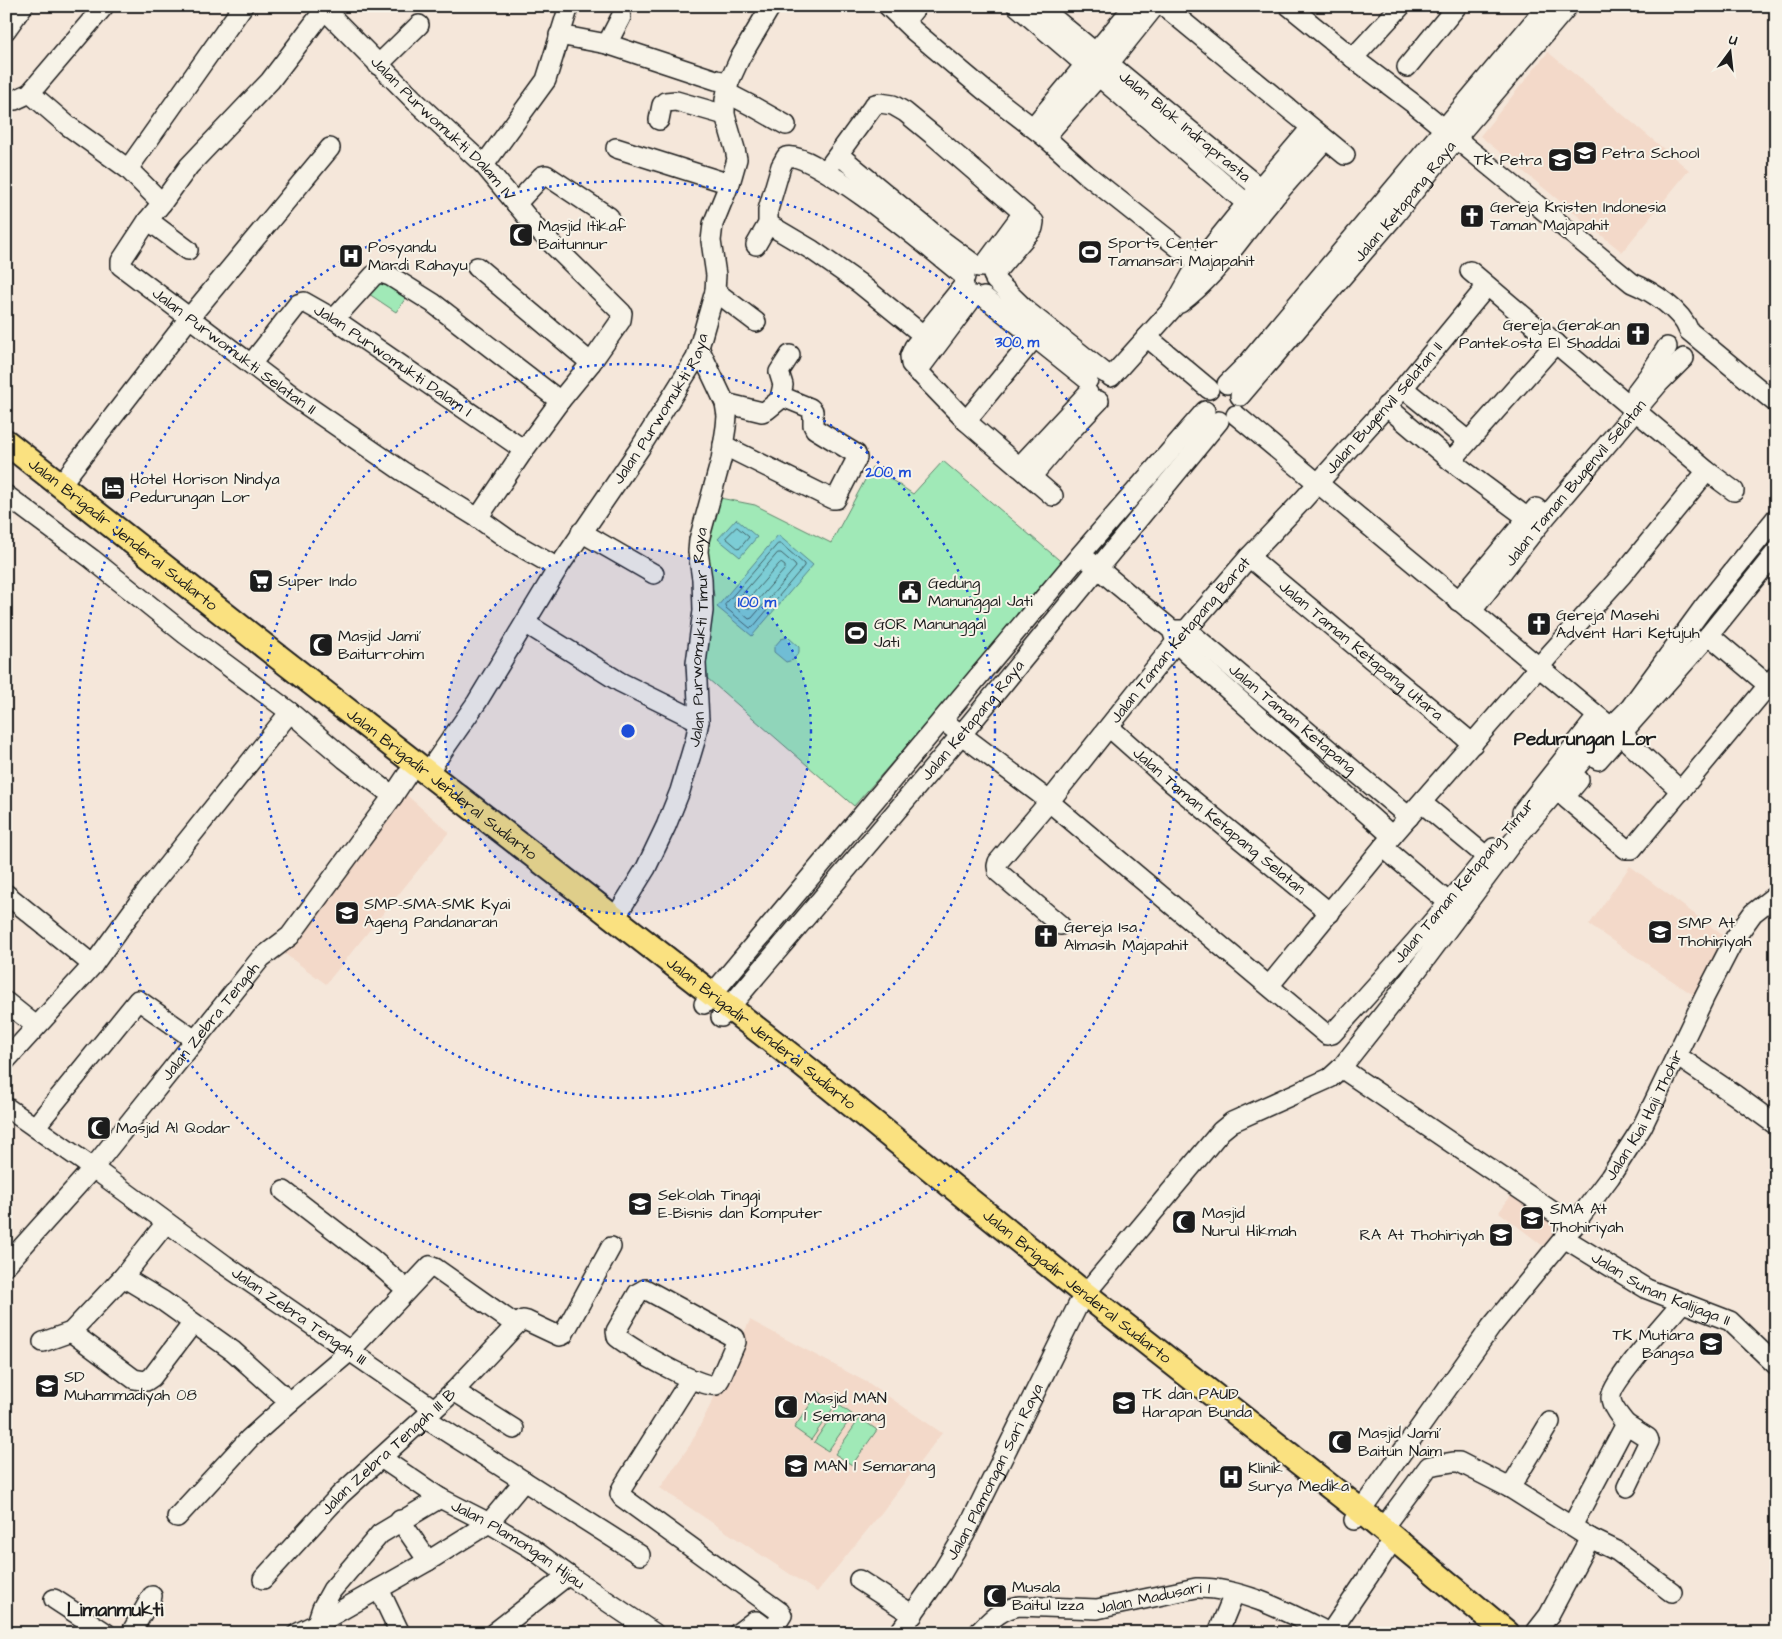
<svg xmlns="http://www.w3.org/2000/svg" width="1782" height="1639" viewBox="0 0 1782 1639" font-family="'Architects Daughter',sans-serif">
<rect width="100%" height="100%" fill="#f5e7da"/>
<filter id="ink" filterUnits="userSpaceOnUse"><feTurbulence type="fractalNoise" baseFrequency=".02" numOctaves="2"/><feDisplacementMap in="SourceGraphic" scale="10" xChannelSelector="R" yChannelSelector="G"/><feConvolveMatrix kernelMatrix="1 2 1 2 8 2 1 2 1" color-interpolation-filters="sRGB"/></filter>
<g filter="url(#ink)">
<path fill="#f3d9c9" d="M1548,52L1689,170L1622,252L1480,136Z
M403,792L449,832L326,984L281,951Z
M1630,866L1729,940L1698,998L1589,925Z
M1516,1189L1566,1224L1547,1249L1499,1212Z
M750,1320L870,1384L942,1433L882,1512L817,1592L660,1488L690,1445L714,1398Z"/>
<path fill="#a0e9b7" stroke="#5e826a" d="M382,276L408,295L396,312L369,294Z
M943,461L1065,565L854,806L700,672L714,595L701,539L720,498L755,505L831,543L872,467L913,494Z
M819,1392L836,1404L811,1440L794,1428Z
M839,1405L853,1415L828,1451L814,1442Z
M860,1418L877,1430L852,1465L835,1454Z"/>
<path fill="#7ccdd5" stroke="#56868b" d="M736,519L757,537L740,557L718,539Z
M778,535L813,565L752,636L717,607Z
M788,637L799,647V652L793,660L786,662L774,652V647L781,639Z"/>
<g fill="none" stroke-linecap="round" stroke-linejoin="round">
<path stroke="#426366" stroke-width="1" d="M737,527L749,537L739,549L726,538Z
M778,544H781L804,564V566L753,627L750,628L726,608L725,605Z
M778,553H781L795,565L796,567L752,618L749,619L735,607L734,604Z
M781,563L785,566V569L751,608H748L745,606V603L779,564Z"/>
<defs>
<g id="minor">
<path id="s1" d="M325,6L327,12L416,102L484,165L537,229L622,313L621,320L591,363L560,401L524,450L478,518"/>
<path d="M888,6L914,31L984,90L1045,137L1086,174L1199,264"/>
<path d="M1017,6L1260,215"/>
<path id="s2" d="M1039,6L1273,199"/>
<path d="M1164,6L1345,155"/>
<path d="M1289,6L1353,58L1414,104L1632,283C1652,291 1682,311 1689,331L1776,403"/>
<path d="M905,21L917,6"/>
<path d="M6,30L23,6"/>
<path d="M559,35L607,44L716,80L729,82"/>
<path d="M607,44L621,17"/>
<path d="M1353,58L1401,6"/>
<path d="M378,65L419,25"/>
<path d="M1407,67L1457,6"/>
<path id="s3" d="M30,93L67,125L128,169L162,203L148,220L121,261V266L293,396L402,471L478,518L509,540L558,568"/>
<path d="M727,93L754,107L786,125"/>
<path d="M6,99L15,100L30,93L104,6"/>
<path d="M659,120L662,105L665,102L676,101L725,115"/>
<path d="M1033,127L1134,6"/>
<path d="M1045,137L1099,76L1155,6"/>
<path d="M616,148L730,184"/>
<path d="M839,155L939,238L978,267"/>
<path d="M484,165L546,80L569,6"/>
<path d="M128,169L243,6"/>
<path d="M826,171L875,104L880,103L893,105L905,112L933,135L1034,222L1033,228L993,275"/>
<path d="M162,203L189,166L270,81L325,9"/>
<path d="M516,204L542,176L546,175L609,217"/>
<path d="M148,220L188,250"/>
<path d="M768,224L812,250L859,283L923,335"/>
<path d="M756,245L768,224V210L781,166L786,157C812,148 939,256 965,277"/>
<path d="M477,267L591,363"/>
<path d="M983,267L1023,213"/>
<path d="M1470,271L1707,471L1734,491"/>
<path d="M995,280L1027,311L1105,373"/>
<path d="M964,285L914,347L910,356L911,364L966,421L1053,496"/>
<path d="M715,291L756,322"/>
<path d="M984,297L1088,380"/>
<path d="M1180,303C1217,276 1238,240 1267,206C1286,183 1306,162 1325,140"/>
<path d="M334,319L374,275L381,273L390,276L433,303L560,401"/>
<path d="M1147,337L1173,308L1192,274L1205,255L1247,203L1311,128"/>
<path id="s4" d="M251,364L298,304L304,302L334,319L524,450"/>
<path d="M917,372L974,296"/>
<path d="M1111,377L1147,337L1209,389"/>
<path d="M1227,384L1248,363L1547,6"/>
<path d="M1403,388L1468,441"/>
<path d="M1637,391L1649,375L1667,347"/>
<path id="s5" d="M1240,396L1396,214L1462,131L1568,6"/>
<path d="M780,398L783,385L779,372L790,355"/>
<path d="M1386,406L1451,461L1537,525"/>
<path d="M1236,415L1606,723"/>
<path d="M966,421L1035,337"/>
<path d="M723,445L832,499H836L857,458L856,454L815,429L813,425V411L810,408L783,397L767,410L762,412L725,403"/>
<path d="M1451,461L1556,343"/>
<path d="M1019,467L1088,393"/>
<path d="M1031,477L1064,438L1099,401"/>
<path d="M61,484L190,317L330,148"/>
<path d="M6,495L92,559L185,634L290,712L345,759L393,796"/>
<path d="M581,532L654,574"/>
<path id="s6" d="M1249,557L1473,744"/>
<path d="M1089,561L1172,630L1176,642L1188,654L1392,836"/>
<path d="M1458,601L1536,508"/>
<path id="s7" d="M1471,612L1538,526L1659,383L1684,358"/>
<path d="M525,623L620,682L699,721"/>
<path id="s8" d="M1176,630H1187L1409,817"/>
<path d="M1709,635L1768,685"/>
<path d="M942,720L1040,794L1327,1035L1332,1034C1388,973 1443,912 1494,848"/>
<path d="M1617,724L1624,731L1630,744L1681,791"/>
<path id="s9" d="M1109,727L1172,783L1330,913"/>
<path d="M1598,760L1709,635L1776,552"/>
<path id="s10" d="M428,772L477,702L558,568L640,448L696,358L715,291L716,275L711,241L713,224L731,180L737,159L735,149L725,115V100L729,82L740,58L771,6"/>
<path d="M1579,780L1568,793L1567,799L1626,849H1632L1776,676"/>
<path d="M1422,803L1487,857"/>
<path d="M1522,812L1597,717"/>
<path d="M1383,847L1448,902"/>
<path d="M6,894L93,965"/>
<path id="s11" d="M615,918L646,868L666,826L680,791L695,741L699,721L696,663L703,611L702,579L698,552L699,540L721,460L726,427L727,416L725,403L699,348"/>
<path id="s12" d="M1060,925L998,872L997,866L998,862L1049,802L1176,642L1249,557L1303,500L1403,388L1487,286"/>
<path d="M1269,986L1392,836L1552,652L1622,575L1707,471"/>
<path d="M6,1002L36,1026"/>
<path d="M704,1004L1081,554L1205,411"/>
<path id="s13" d="M721,1017L961,735L1219,421"/>
<path d="M1677,1056L1735,1095L1776,1125"/>
<path d="M6,1060L93,965L147,891L290,712"/>
<path d="M1341,1068L1574,1226"/>
<path id="s14" d="M6,1107L93,1168L225,1265L434,1409"/>
<path d="M35,1127L138,1000L195,1040"/>
<path d="M284,1191L372,1259L407,1290"/>
<path id="s15" d="M1564,1238L1647,1289L1730,1321L1776,1365"/>
<path id="s16" d="M6,1265L93,1168L261,958L290,936L393,796L407,775"/>
<path d="M123,1277L163,1301L233,1351L290,1402"/>
<path d="M645,1289L735,1338L736,1342L720,1379L716,1385C700,1389 631,1348 617,1337L616,1331L638,1293Z"/>
<path d="M1085,1294L1221,1131L1232,1122L1330,1078L1341,1068L1394,1001L1512,843L1607,731L1630,708L1703,608L1776,518"/>
<path d="M71,1332L134,1379L146,1381L152,1377L193,1323"/>
<path d="M43,1342L71,1332L123,1277L166,1223"/>
<path d="M690,1380L622,1488L620,1494L622,1497L780,1612L782,1615L772,1631"/>
<path d="M454,1391L514,1429"/>
<path d="M425,1418L640,1555"/>
<path d="M1626,1424C1621,1418 1611,1406 1611,1398C1610,1383 1670,1318 1682,1303"/>
<path id="s17" d="M381,1458L440,1498L489,1523L531,1548L568,1575L654,1633"/>
<path d="M1510,1488L1550,1422"/>
<path d="M177,1517L249,1439L290,1402L350,1351L430,1266L435,1268L516,1325"/>
<path d="M400,1520L428,1561"/>
<path id="s18" d="M1354,1520L1491,1327L1564,1238L1610,1177L1642,1127L1705,996L1735,938L1753,913L1776,895"/>
<path d="M1572,1526L1626,1424L1648,1438L1649,1441L1627,1487"/>
<path d="M1382,1529L1429,1466L1453,1462H1459L1510,1488L1590,1538L1617,1551L1672,1592"/>
<path id="s19" d="M263,1579L340,1495L454,1391L516,1325L523,1320L527,1321L559,1336L563,1335L611,1247"/>
<path d="M859,1580L913,1615"/>
<path d="M379,1589L400,1633"/>
<path d="M54,1599L106,1633"/>
<path d="M320,1629L317,1623L322,1608L332,1590L380,1534L440,1498"/>
<path d="M131,1633L152,1596"/>
<path d="M298,1633L324,1620L428,1561L489,1523L524,1481"/>
<path d="M494,1633L568,1575"/>
<path d="M738,1633L754,1621H757L773,1633"/>
<path id="s20" d="M899,1633L941,1574L965,1534L1078,1305"/>
<path id="s21" d="M978,1633C992,1619 999,1610 1019,1606L1097,1609L1196,1588C1242,1587 1289,1613 1329,1633"/>
<path d="M1218,1633L1234,1594"/>
<path d="M1330,1633L1387,1549"/>
<path d="M1535,1633L1549,1615L1590,1538"/>
</g>
<g id="major">
<path id="s22" d="M6,442L272,652L794,1058L1085,1294L1361,1511L1507,1633"/>
</g>
</defs>
<use href="#minor" stroke="#1c1c1c" stroke-width="22"/>
<use href="#major" stroke="#1c1c1c" stroke-width="28"/>
<use href="#minor" stroke="#f7f3e8" stroke-width="19"/>
<use href="#major" stroke="#fae180" stroke-width="24"/>
</g>
</g>
<circle cx="628" cy="731" r="183" fill="#1d4ed8" fill-opacity=".12"/>
<g fill="none" stroke="#1d4ed8" stroke-width="2.5" stroke-dasharray="2.5 5">
<circle cx="628" cy="731" r="183"/>
<circle cx="628" cy="731" r="367"/>
<circle cx="628" cy="731" r="550"/>
</g>
<defs>
<symbol id="school-square" viewBox="-11 -11 22 22"><rect x="-9" y="-9" width="18" height="18" rx="4" fill="#1c1c1c" stroke="#f7f3e8"/><path d="M0-5L7-2L0 1L-7-2ZM-4 1L0 2.5L4 1V4Q0 6-4 4Z" fill="#fff"/></symbol>
<symbol id="church-square" viewBox="-11 -11 22 22"><rect x="-9" y="-9" width="18" height="18" rx="4" fill="#1c1c1c" stroke="#f7f3e8"/><path d="M-1.2-6h2.4v3.5h3.3v2.4h-3.3V6h-2.4V-.1h-3.3v-2.4h3.3Z" fill="#fff"/></symbol>
<symbol id="mosque-square" viewBox="-11 -11 22 22"><rect x="-9" y="-9" width="18" height="18" rx="4" fill="#1c1c1c" stroke="#f7f3e8"/><path d="M3.5-4.9A6 6 0 1 0 3.5 4.9A5 5 0 1 1 3.5-4.9Z" fill="#fff"/></symbol>
<symbol id="stadium-square" viewBox="-11 -11 22 22"><rect x="-9" y="-9" width="18" height="18" rx="4" fill="#1c1c1c" stroke="#f7f3e8"/><path d="M0-5a6.5 5 0 1 0 0 10a6.5 5 0 1 0 0-10ZM-3.5-1.8h7v3.6h-7Z" fill="#fff"/></symbol>
<symbol id="hospital-square" viewBox="-11 -11 22 22"><rect x="-9" y="-9" width="18" height="18" rx="4" fill="#1c1c1c" stroke="#f7f3e8"/><path d="M-5-5h3v3.5h4V-5h3V5h-3V1.5h-4V5h-3Z" fill="#fff"/></symbol>
<symbol id="hotel-square" viewBox="-11 -11 22 22"><rect x="-9" y="-9" width="18" height="18" rx="4" fill="#1c1c1c" stroke="#f7f3e8"/><path d="M-6-4.5h1.5V1H6V5H4.5V3h-9V5H-6ZM-4 0a1.8 1.8 0 1 1 3.6 0ZM.5 0V-2.5h3Q6-2.5 6 0Z" fill="#fff"/></symbol>
<symbol id="supermarket-square" viewBox="-11 -11 22 22"><rect x="-9" y="-9" width="18" height="18" rx="4" fill="#1c1c1c" stroke="#f7f3e8"/><path d="M-6-5.5h2.5l.6 2H6L4.5 2H-2.5L-4.4-4H-6ZM-1.5 3.2a1.3 1.3 0 1 0 .1 0ZM3 3.2a1.3 1.3 0 1 0 .1 0Z" fill="#fff"/></symbol>
<symbol id="civic-square" viewBox="-11 -11 22 22"><rect x="-9" y="-9" width="18" height="18" rx="4" fill="#1c1c1c" stroke="#f7f3e8"/><path d="M-.6-6.5H3V-4.5H.6V-3L4-1V1h2V6H-6V1h2V-1L-.6-3ZM-1.2 2.5V6h2.4V2.5Z" fill="#fff"/></symbol>
<symbol id="university-square" viewBox="-11 -11 22 22"><rect x="-9" y="-9" width="18" height="18" rx="4" fill="#1c1c1c" stroke="#f7f3e8"/><path d="M0-5L7-2L0 1L-7-2ZM-4 1L0 2.5L4 1V4Q0 6-4 4Z" fill="#fff"/></symbol>
</defs>
<g fill-rule="evenodd">
<use href="#school-square" x="1571" y="139" width="28" height="28"/>
<use href="#school-square" x="1546" y="146" width="28" height="28"/>
<use href="#church-square" x="1458" y="202" width="28" height="28"/>
<use href="#mosque-square" x="507" y="221" width="28" height="28"/>
<use href="#stadium-square" x="1076" y="238" width="28" height="28"/>
<use href="#hospital-square" x="337" y="242" width="28" height="28"/>
<use href="#church-square" x="1624" y="320" width="28" height="28"/>
<use href="#hotel-square" x="99" y="474" width="28" height="28"/>
<use href="#supermarket-square" x="247" y="567" width="28" height="28"/>
<use href="#civic-square" x="896" y="578" width="28" height="28"/>
<use href="#church-square" x="1525" y="610" width="28" height="28"/>
<use href="#stadium-square" x="842" y="619" width="28" height="28"/>
<use href="#mosque-square" x="307" y="631" width="28" height="28"/>
<use href="#school-square" x="333" y="899" width="28" height="28"/>
<use href="#school-square" x="1646" y="918" width="28" height="28"/>
<use href="#church-square" x="1032" y="922" width="28" height="28"/>
<use href="#mosque-square" x="85" y="1114" width="28" height="28"/>
<use href="#university-square" x="626" y="1190" width="28" height="28"/>
<use href="#school-square" x="1518" y="1204" width="28" height="28"/>
<use href="#mosque-square" x="1170" y="1208" width="28" height="28"/>
<use href="#school-square" x="1487" y="1221" width="28" height="28"/>
<use href="#school-square" x="1697" y="1330" width="28" height="28"/>
<use href="#school-square" x="33" y="1372" width="28" height="28"/>
<use href="#school-square" x="1110" y="1389" width="28" height="28"/>
<use href="#mosque-square" x="772" y="1393" width="28" height="28"/>
<use href="#mosque-square" x="1326" y="1428" width="28" height="28"/>
<use href="#school-square" x="782" y="1452" width="28" height="28"/>
<use href="#hospital-square" x="1217" y="1463" width="28" height="28"/>
<use href="#mosque-square" x="981" y="1582" width="28" height="28"/>
</g>
<g text-anchor="middle" dominant-baseline="central" stroke-width="4" stroke-linejoin="round" paint-order="stroke">
<g font-size="16" fill="#1c1c1c" stroke="#f7f3e8">
<text stroke="none"><textPath href="#s2" startOffset="189">Jalan Blok Indraprasta</textPath></text>
<text stroke="none"><textPath href="#s1" startOffset="171">Jalan Purwomukti Dalam IV</textPath></text>
<text stroke="none"><textPath href="#s5" startOffset="255">Jalan Ketapang Raya</textPath></text>
<text stroke="none"><textPath href="#s3" startOffset="390">Jalan Purwomukti Selatan II</textPath></text>
<text stroke="none"><textPath href="#s4" startOffset="189">Jalan Purwomukti Dalam I</textPath></text>
<text stroke="none"><textPath href="#s10" startOffset="432">Jalan Purwomukti Raya</textPath></text>
<text stroke="none"><textPath href="#s12" startOffset="688">Jalan Bugenvil Selatan II</textPath></text>
<text stroke="none"><textPath href="#s7" startOffset="166">Jalan Taman Bugenvil Selatan</textPath></text>
<text stroke="none"><textPath href="#s22" startOffset="149">Jalan Brigadir Jenderal Sudiarto</textPath></text>
<text stroke="none"><textPath href="#s11" startOffset="300">Jalan Purwomukti Timur Raya</textPath></text>
<text stroke="none"><textPath href="#s12" startOffset="379">Jalan Taman Ketapang Barat</textPath></text>
<text stroke="none"><textPath href="#s6" startOffset="146">Jalan Taman Ketapang Utara</textPath></text>
<text stroke="none"><textPath href="#s8" startOffset="149">Jalan Taman Ketapang</textPath></text>
<text stroke="none"><textPath href="#s13" startOffset="389">Jalan Ketapang Raya</textPath></text>
<text stroke="none"><textPath href="#s22" startOffset="554">Jalan Brigadir Jenderal Sudiarto</textPath></text>
<text stroke="none"><textPath href="#s9" startOffset="145">Jalan Taman Ketapang Selatan</textPath></text>
<text transform="translate(1464 881) rotate(-50)">Jalan Taman Ketapang Timur</text>
<text stroke="none"><textPath href="#s16" startOffset="318">Jalan Zebra Tengah</textPath></text>
<text stroke="none"><textPath href="#s22" startOffset="959">Jalan Brigadir Jenderal Sudiarto</textPath></text>
<text stroke="none"><textPath href="#s18" startOffset="499">Jalan Kiai Haji Thohir</textPath></text>
<text stroke="none"><textPath href="#s22" startOffset="1364">Jalan Brigadir Jenderal Sudiarto</textPath></text>
<text stroke="none"><textPath href="#s15" startOffset="110">Jalan Sunan Kalijaga II</textPath></text>
<text stroke="none"><textPath href="#s14" startOffset="360">Jalan Zebra Tengah III</textPath></text>
<text stroke="none"><textPath href="#s19" startOffset="179">Jalan Zebra Tengah III B</textPath></text>
<text stroke="none"><textPath href="#s20" startOffset="188">Jalan Plamongan Sari Raya</textPath></text>
<text stroke="none"><textPath href="#s17" startOffset="162">Jalan Plamongan Hijau</textPath></text>
<text stroke="none"><textPath href="#s21" startOffset="186">Jalan Madusari I</textPath></text>
</g>
<g font-size="16" fill="#1c1c1c" stroke="#f7f3e8" text-anchor="start">
<text x="1602" y="153">Petra School</text>
<text x="1542" y="160" text-anchor="end">TK Petra</text>
<text x="1490" y="207">Gereja Kristen Indonesia<tspan x="1490" dy="18">Taman Majapahit</tspan></text>
<text x="538" y="226">Masjid Itikaf<tspan x="538" dy="18">Baitunnur</tspan></text>
<text x="1108" y="243">Sports Center<tspan x="1108" dy="18">Tamansari Majapahit</tspan></text>
<text x="368" y="247">Posyandu<tspan x="368" dy="18">Mardi Rahayu</tspan></text>
<text x="1620" y="325" text-anchor="end">Gereja Gerakan<tspan x="1620" dy="18">Pantekosta El Shaddai</tspan></text>
<text x="130" y="479">Hotel Horison Nindya<tspan x="130" dy="18">Pedurungan Lor</tspan></text>
<text x="278" y="581">Super Indo</text>
<text x="928" y="583">Gedung<tspan x="928" dy="18">Manunggal Jati</tspan></text>
<text x="1556" y="615">Gereja Masehi<tspan x="1556" dy="18">Advent Hari Ketujuh</tspan></text>
<text x="874" y="624">GOR Manunggal<tspan x="874" dy="18">Jati</tspan></text>
<text x="338" y="636">Masjid Jami'<tspan x="338" dy="18">Baiturrohim</tspan></text>
<text x="364" y="904">SMP-SMA-SMK Kyai<tspan x="364" dy="18">Ageng Pandanaran</tspan></text>
<text x="1678" y="923">SMP At<tspan x="1678" dy="18">Thohiriyah</tspan></text>
<text x="1064" y="927">Gereja Isa<tspan x="1064" dy="18">Almasih Majapahit</tspan></text>
<text x="116" y="1128">Masjid Al Qodar</text>
<text x="658" y="1195">Sekolah Tinggi<tspan x="658" dy="18">E-Bisnis dan Komputer</tspan></text>
<text x="1550" y="1209">SMA At<tspan x="1550" dy="18">Thohiriyah</tspan></text>
<text x="1202" y="1213">Masjid<tspan x="1202" dy="18">Nurul Hikmah</tspan></text>
<text x="1484" y="1235" text-anchor="end">RA At Thohiriyah</text>
<text x="1694" y="1335" text-anchor="end">TK Mutiara<tspan x="1694" dy="18">Bangsa</tspan></text>
<text x="64" y="1377">SD<tspan x="64" dy="18">Muhammadiyah 08</tspan></text>
<text x="1142" y="1394">TK dan PAUD<tspan x="1142" dy="18">Harapan Bunda</tspan></text>
<text x="804" y="1398">Masjid MAN<tspan x="804" dy="18">1 Semarang</tspan></text>
<text x="1358" y="1433">Masjid Jami'<tspan x="1358" dy="18">Baitun Naim</tspan></text>
<text x="814" y="1466">MAN 1 Semarang</text>
<text x="1248" y="1468">Klinik<tspan x="1248" dy="18">Surya Medika</tspan></text>
<text x="1012" y="1587">Musala<tspan x="1012" dy="18">Baitul Izza</tspan></text>
</g>
<g font-size="19" font-weight="bold" fill="#1c1c1c" stroke="#f7f3e8">
<text x="1585" y="739">Pedurungan Lor</text>
<text x="115" y="1610">Limanmukti</text>
</g>
</g>
<circle cx="628" cy="731" r="8" fill="#1d4ed8" stroke="#f7f3e8" stroke-width="2.5"/>
<g font-size="15" text-anchor="middle" font-weight="bold" fill="#1d4ed8" stroke="#f7f3e8" stroke-width="4" stroke-linejoin="round" paint-order="stroke">
<text x="1017" y="347">300 m</text>
<text x="888" y="477">200 m</text>
<text x="757" y="607">100 m</text>
</g>
<rect width="1782" height="1639" fill="none" stroke="#f7f3e8" stroke-width="25"/>
<rect x="12" y="12" width="1757" height="1614" fill="none" stroke="#1c1c1c" stroke-width="2" filter="url(#ink)"/>
<g transform="translate(1730 52) rotate(15)" stroke="#f7f3e8" stroke-width="4" paint-order="stroke">
<path d="M0-4L9 19L0 12L-9 19Z" fill="#1c1c1c"/>
<text y="-8" font-size="14" font-weight="bold" text-anchor="middle" fill="#1c1c1c">U</text>
</g>
</svg>
